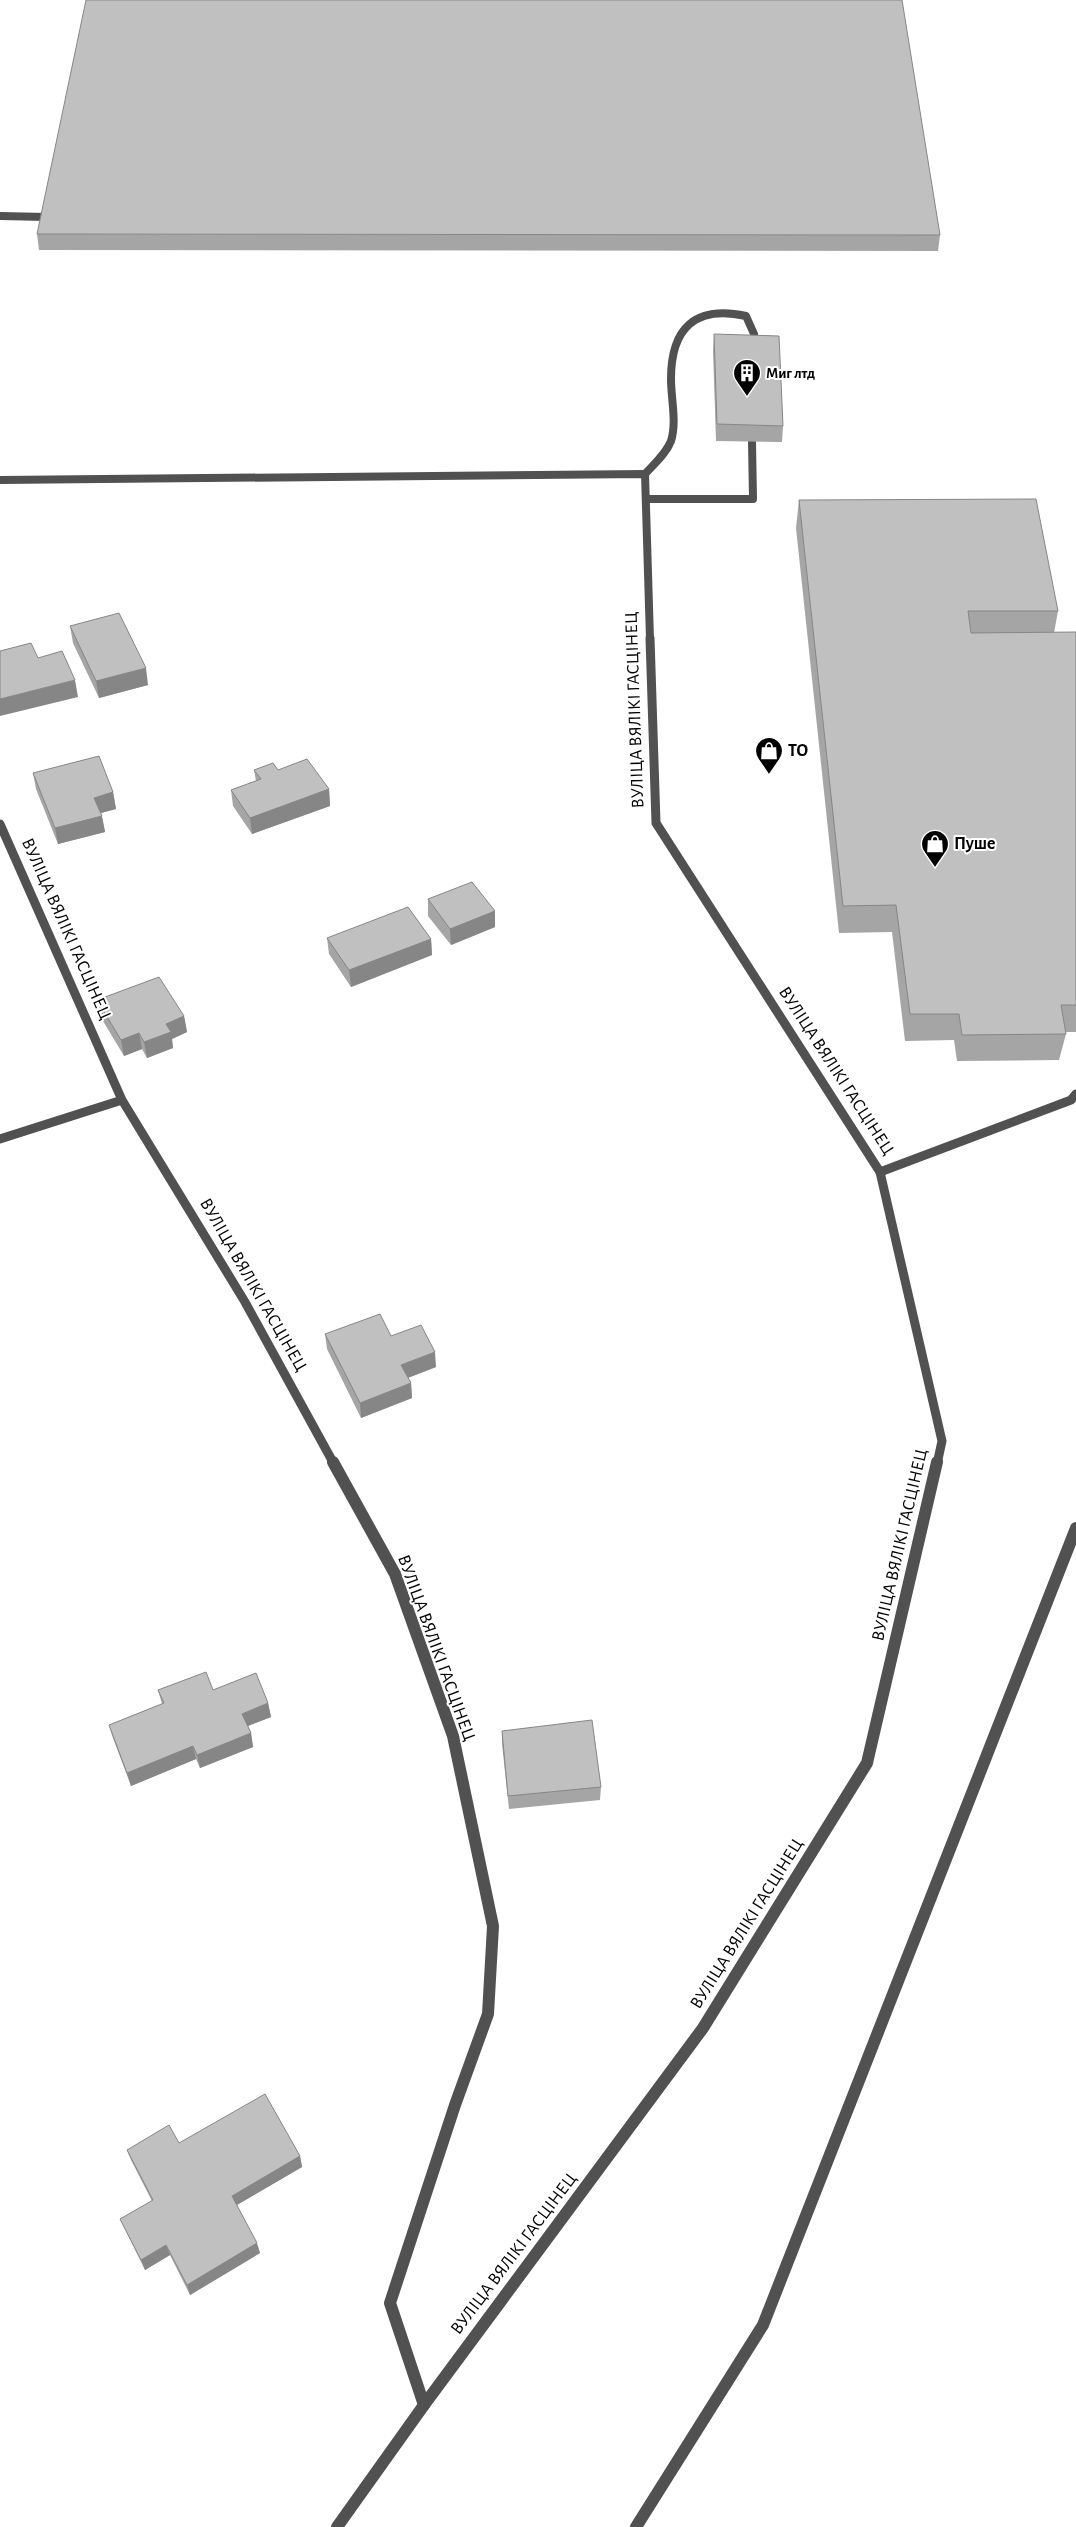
<svg xmlns="http://www.w3.org/2000/svg" width="1076" height="2527" viewBox="0 0 1076 2527" font-family="'Alegreya Sans',sans-serif">
<rect width="100%" height="100%" fill="#fff"/>
<g fill="none" stroke-linecap="round" stroke-linejoin="round">
<path stroke="#515151" stroke-width="8" d="M0,216L47,217
M645,474C654,464 666,454 671,441C677,422 671,399 671,379C671,328 695,305 746,316L754,334L755,349
M646,499H753L752,442"/>
<path stroke="#515151" stroke-width="9" d="M0,824L122,1100L245,1302L334,1464
M0,1139L122,1100
M880,1172L1071,1100L1076,1094"/>
<path stroke="#515151" stroke-width="12" d="M333,1462L395,1574L453,1736L493,1926L488,2014L455,2105L390,2303L424,2405
M636,2527L763,2325L1076,1528"/>
<path stroke="#515151" stroke-width="8" d="M0,480L645,474L650,639"/>
<path stroke="#515151" stroke-width="9" d="M650,638L656,823L880,1172L942,1441L937,1464"/>
<path stroke="#515151" stroke-width="12" d="M337,2527L424,2405L703,2028L867,1763L937,1462"/>
</g>
<path fill="#a5a5a5" d="M37,234L940,235L938,251L39,250Z
M714,334L783,426L782,442L716,441L713,351Z
M799,500L1058,611L1054,633L1076,632V1032H1066V1034L1059,1060L957,1061L954,1040L905,1041L892,932L839,933L796,528Z
M70,626L148,685L99,698L73,643Z
M254,770H278L329,789L330,806L252,834L233,806L231,790L256,781Z
M33,773L113,792L116,809L101,813L105,832L58,844L36,789Z
M428,899L495,911V927L451,945L428,916Z
M327,938L431,939L432,955L351,987L329,954Z
M97,1000L184,1016L187,1032L172,1039L173,1048L147,1058L142,1049L124,1056L100,1016Z
M325,1334L436,1367L408,1378L411,1383L412,1398L361,1418L327,1349Z
M158,1690H213L268,1703L271,1717L248,1726L251,1733L253,1747L200,1768L196,1759L131,1786L113,1738L109,1725L162,1704Z
M502,1731L601,1787L600,1800L509,1809L502,1744Z
M179,2143L300,2156L302,2167L237,2205L260,2253L190,2295L170,2255L145,2270L125,2229L120,2219L152,2201L131,2160L127,2150Z"/>
<path fill="#868686" d="M146,668L148,685L99,698L96,681Z
M75,680L78,697L0,716V699Z
M329,789L330,806L252,834L250,818Z
M113,792L116,809L97,814L94,798Z
M102,816L105,832L58,844L55,828Z
M495,911V927L451,945L450,929Z
M431,939L432,955L351,987L349,970Z
M184,1016L187,1032L172,1039L173,1048L147,1058L144,1042L166,1024Z
M139,1033L142,1049L124,1056L121,1040Z
M435,1352L436,1367L402,1380L401,1365Z
M411,1383L412,1398L361,1418L360,1403Z
M268,1703L271,1717L245,1727L242,1714Z
M251,1733L253,1747L200,1768L197,1755Z
M193,1746L196,1759L131,1786L127,1773Z
M300,2156L302,2167L235,2206L232,2196Z
M257,2243L260,2253L190,2295L187,2285Z
M166,2245L170,2255L145,2270L141,2260Z"/>
<path fill="#c0c0c0" stroke="#868686" d="M86,0H902L940,235L37,234Z
M714,334L779,336L783,426L717,424Z
M1036,499L1058,611H968L971,633L1076,632V1005H1061L1066,1034L962,1035L959,1014H910L896,905L843,906L799,500Z
M119,613L146,668L96,681L70,626Z
M31,643L38,658L62,651L75,680L0,699V651Z
M99,756L113,792L94,798L102,816L55,828L33,773Z
M307,759L329,789L250,818L231,790L261,779L254,770L273,763L278,770Z
M472,882L495,911L450,929L428,899Z
M408,907L431,939L349,970L327,938Z
M159,977L184,1016L166,1024L171,1032L144,1042L139,1033L121,1040L97,1000Z
M380,1314L391,1336L421,1325L435,1352L401,1365L411,1383L360,1403L325,1334Z
M206,1672L213,1690L256,1673L268,1703L242,1714L251,1733L197,1755L193,1746L127,1773L109,1725L164,1703L158,1690Z
M592,1720L601,1787L508,1796L502,1731Z
M265,2094L300,2156L232,2196L257,2243L187,2285L166,2245L141,2260L120,2219L153,2200L127,2150L169,2125L179,2143Z"/>
<defs>
<symbol id="building-pin" viewBox="-11 -11 22 30"><path d="M0 17L-7.5 6A9.5 9.5 0 1 1 7.5 6Z" fill="#000" stroke="#fff"/><path d="M-4-6H4V6H1V3H-1V6H-4ZM-2.5-4.3h1.7v1.8h-1.7ZM.8-4.3h1.7v1.8H.8ZM-2.5-1h1.7V.8h-1.7ZM.8-1h1.7V.8H.8Z" fill="#fff"/></symbol>
<symbol id="shop-pin" viewBox="-11 -11 22 30"><path d="M0 17L-7.5 6A9.5 9.5 0 1 1 7.5 6Z" fill="#000" stroke="#fff"/><path d="M-5-2.5h2.3a2.7 3.5 0 0 1 5.4 0H5L5.5 6h-11ZM-1.5-2.5h3a1.5 2.3 0 0 0-3 0Z" fill="#fff"/></symbol>
</defs>
<g fill-rule="evenodd">
<use href="#building-pin" x="731" y="357" width="32" height="43"/>
<use href="#shop-pin" x="753" y="735" width="32" height="43"/>
<use href="#shop-pin" x="919" y="828" width="32" height="43"/>
</g>
<g text-anchor="middle" dominant-baseline="central" stroke-width="4" stroke-linejoin="round" paint-order="stroke">
<g font-size="15" font-weight="bold" fill="#000" stroke="#fff" text-anchor="start">
<text x="766" y="373">Миг лтд</text>
</g>
<g font-size="18" fill="#000" stroke="#fff">
<text transform="translate(635 710) rotate(-92)">ВУЛІЦА ВЯЛІКІ ГАСЦІНЕЦ</text>
<text transform="translate(66 929) rotate(66)">ВУЛІЦА ВЯЛІКІ ГАСЦІНЕЦ</text>
<text transform="translate(836 1071) rotate(57)">ВУЛІЦА ВЯЛІКІ ГАСЦІНЕЦ</text>
<text transform="translate(253 1285) rotate(60)">ВУЛІЦА ВЯЛІКІ ГАСЦІНЕЦ</text>
<text transform="translate(900 1545) rotate(-77)">ВУЛІЦА ВЯЛІКІ ГАСЦІНЕЦ</text>
<text transform="translate(436 1648) rotate(70)">ВУЛІЦА ВЯЛІКІ ГАСЦІНЕЦ</text>
<text transform="translate(747 1924) rotate(-58)">ВУЛІЦА ВЯЛІКІ ГАСЦІНЕЦ</text>
<text transform="translate(514 2254) rotate(-53)">ВУЛІЦА ВЯЛІКІ ГАСЦІНЕЦ</text>
</g>
<g font-size="18" font-weight="bold" fill="#000" stroke="#fff" text-anchor="start">
<text x="788" y="751">ТО</text>
<text x="954" y="844">Пуше</text>
</g>
</g>
</svg>
